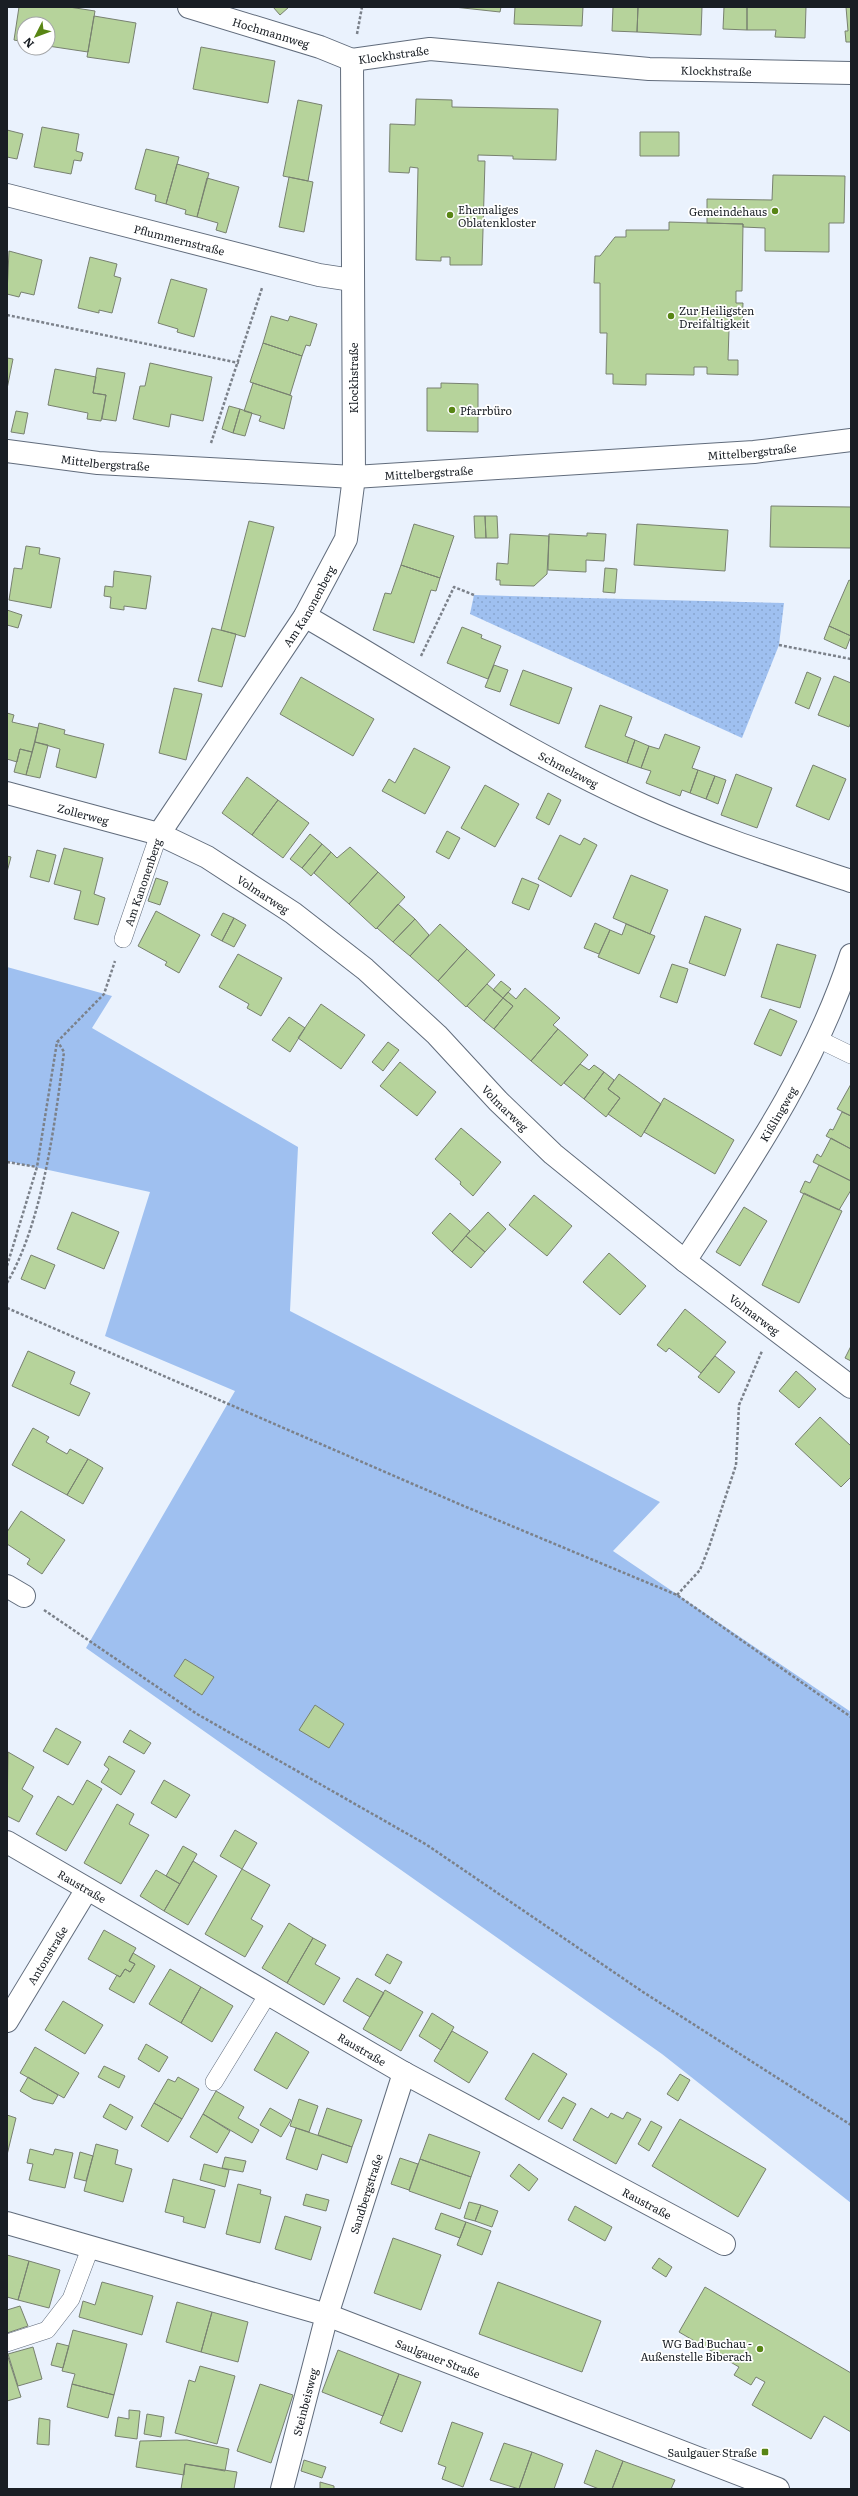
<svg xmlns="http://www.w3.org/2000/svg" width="858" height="2496" viewBox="0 0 858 2496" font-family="Literata,serif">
<defs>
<pattern id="park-dots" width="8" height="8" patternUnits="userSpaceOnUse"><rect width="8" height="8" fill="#9fc0f0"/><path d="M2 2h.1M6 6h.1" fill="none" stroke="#88a5ce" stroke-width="1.8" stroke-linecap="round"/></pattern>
</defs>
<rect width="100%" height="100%" fill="#eaf2fd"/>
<path fill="url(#park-dots)" d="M474,595L784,603L779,645L742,738L470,614Z"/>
<path fill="#9fc0f0" d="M7,967L112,996L92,1028L298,1147L290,1311L660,1502L613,1551L851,1712V2203L662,2054L86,1648L235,1391L105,1336L150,1192L7,1161Z"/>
<path fill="#b6d39b" stroke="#788170" d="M19,7H69L95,11L88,52L48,46V24H24V42L14,40Z
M273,7H289L280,15Z
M454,7H501L500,12Z
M515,7H583L582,26L514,24Z
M613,7H638L637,32L612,31Z
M638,7H702L701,35L637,32Z
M724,7H747V30L723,29Z
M747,7H806L805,38L775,37L776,30H747Z
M846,7H851V42H846L845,31H848Z
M94,16L136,23L129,63L87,57Z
M201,47L275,61L268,103L193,89Z
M416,99L452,100V107L558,109L556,160L513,159V156L478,155V161H485L482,265H450V257H441V261L416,260L418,168L410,167L409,173L389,172L390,124L415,125Z
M298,100L322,105L308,181L283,176Z
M42,127L79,134L76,151L83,153L81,161L74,160L71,174L34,167Z
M7,130L23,134L17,159L7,157Z
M640,132H679V156H640Z
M146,149L179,157L166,204L155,201L156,195L135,189Z
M177,164L209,173L197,217L185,214L186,210L166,204Z
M773,175L845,176L844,223H829V252L765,251V228L743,227V224L707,223V199L772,200Z
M289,177L313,182L304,232L279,227Z
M207,178L239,187L226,233L216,230L218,223L197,217Z
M669,222L743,224L742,291H736V303H743L742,329H729L728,360H738V375L707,374V367H694V375L646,374V385L613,384V374H606L607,333H600V283H594L595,256H600L615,237H626V230H669Z
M9,251L42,260L34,295L21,292L19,297L7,294Z
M90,257L117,264L114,276L121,278L112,313L99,310V313L78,308Z
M171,279L207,289L194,337L177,332L178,329L158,323Z
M271,316L288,321L290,316L317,324L310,346L306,345L302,356L263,343Z
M263,343L302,356L290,395L250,382Z
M7,358L13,359L7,389Z
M150,363L212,377L203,421L171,414L169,427L133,419L140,386H145Z
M97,368L125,373L116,421L102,419L106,395L93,393Z
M55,369L96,377L93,393L106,395L101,421L87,419L88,413L48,405Z
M253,383L292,396L284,429L259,421L261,416L244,411Z
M441,383L478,384V432L427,431V388H441Z
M229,406L240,409L233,433L222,429Z
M240,409L252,413L245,436L233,433Z
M16,411L28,413L24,434L11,432Z
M771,506L851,507V548L770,547Z
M474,516H485L486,538H475Z
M485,516H497L498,538H486Z
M249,521L274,527L245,637L221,630Z
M414,524L454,536L440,578L401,565Z
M637,524L728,530L725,571L634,565Z
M587,533L606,534L604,561L586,560V572L548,570L549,534L587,536Z
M510,534L549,536L547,574L534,586L500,585V580H496L497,563L508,564Z
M26,546L40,548L39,554L60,558L51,608L9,600L14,568L22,569Z
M401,565L440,578L436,591L431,590L414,643L373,630L385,593L391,594Z
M605,568L617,569L615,593L603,592Z
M114,571L151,576L146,609L124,606V610L110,608L111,597L104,596L105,586L113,587Z
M849,580L851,581V636L829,626Z
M7,610L22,615L18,628L7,625Z
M829,626L851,636L846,649L824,639Z
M462,627L482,635L481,638L501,646L488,679L447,663Z
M212,628L236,634L222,687L198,681Z
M494,665L508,670L500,692L485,687Z
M523,670L572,688L559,724L510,705Z
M807,672L821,678L809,709L795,703Z
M834,676L851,683V722L849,727L818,715Z
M301,677L374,719L353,756L280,714Z
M174,688L202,694L186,760L159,753Z
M600,705L632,717L625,736L635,740L627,763L585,747Z
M7,713L14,715L12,722L38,728L32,752L20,749L17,762L7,759Z
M39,723L65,730L64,734L104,744L96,778L56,767L60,749L35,742Z
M665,734L700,747L692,768L698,770L690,793L682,790L680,796L646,783L651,771L641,768L649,746L659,749Z
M635,740L649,746L641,768L627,763Z
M35,742L48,745L40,778L26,775Z
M414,748L450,767L425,814L382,791L389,779L395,783Z
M20,749L32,752L26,775L14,772Z
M813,765L846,779L829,820L796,806Z
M698,770L715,776L706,799L690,793Z
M736,774L772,788L757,828L721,815Z
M715,776L726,780L718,804L706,799Z
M247,777L278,800L252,835L222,813Z
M485,785L519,804L495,847L461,828Z
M548,793L561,800L549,825L536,818Z
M278,800L309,823L283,858L252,835Z
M447,831L460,838L449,859L436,852Z
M310,834L322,844L302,868L290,859Z
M560,835L580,845L584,838L597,845L571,897L538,879Z
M322,844L331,852L311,876L302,868Z
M350,847L378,872L349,904L314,873L331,852L337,858Z
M64,848L103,858L94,894L105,898L98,925L74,919L81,891L54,884Z
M37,850L56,855L49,882L30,877Z
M7,856L11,857L7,872Z
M378,872L405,897L376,929L349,904Z
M631,875L668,890L650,934L613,918Z
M156,878L168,882L160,905L148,901Z
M522,878L539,885L529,910L512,903Z
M398,904L415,919L393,942L377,928Z
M156,911L200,935L179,973L165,965L167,962L138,946Z
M223,913L234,918L222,941L211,935Z
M705,916L741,929L725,976L689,963Z
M234,918L246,925L234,947L222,941Z
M415,919L429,935L410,956L393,942Z
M595,923L610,930L599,954L584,948Z
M440,924L467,949L438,981L410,956Z
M626,924L655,936L639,974L598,957L610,930L622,935Z
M777,944L816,955L800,1008L761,997Z
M467,949L495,975L466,1007L438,981Z
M238,954L282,978L261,1016L247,1008L249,1004L219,987Z
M672,964L688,969L677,1003L660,997Z
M501,981L511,989L503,998L493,990Z
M487,984L503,998L484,1021L467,1006Z
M525,988L560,1018L553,1025L558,1029L531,1061L494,1029L513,1006L503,998L508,992L516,999Z
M503,998L513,1006L494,1029L484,1021Z
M321,1004L365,1035L341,1069L298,1038Z
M770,1009L797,1021L781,1056L754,1044Z
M289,1017L305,1028L290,1052L272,1040Z
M558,1029L588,1055L561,1086L531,1061Z
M388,1042L399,1050L383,1071L372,1062Z
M400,1062L436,1092L417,1116L380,1086Z
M580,1064L589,1070L594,1065L604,1072L584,1099L564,1083Z
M604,1072L614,1080L608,1089L620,1098L606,1117L584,1099Z
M619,1074L661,1104L641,1137L608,1114L620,1098L608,1089Z
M851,1084V1116L837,1109Z
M664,1098L734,1140L715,1174L644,1132Z
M842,1112L851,1116V1149L826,1136L830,1129L833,1130Z
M461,1128L501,1162L473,1196L460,1184L461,1182L435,1159Z
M831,1138L851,1149V1181L813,1162L817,1154L821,1157Z
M819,1165L851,1181V1190L839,1210L800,1192L805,1181L810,1183Z
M804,1193L842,1211L799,1303L762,1285Z
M534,1195L572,1226L547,1256L509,1225Z
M744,1207L767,1221L740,1266L716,1252Z
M72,1212L119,1232L104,1269L57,1249Z
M488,1212L506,1229L485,1252L466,1236Z
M450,1213L470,1231L452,1252L432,1233Z
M466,1236L485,1252L471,1268L452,1252Z
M609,1253L646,1286L620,1315L583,1282Z
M31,1255L55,1265L45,1289L21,1279Z
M685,1309L726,1342L701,1373L669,1348L666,1352L657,1345Z
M851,1346V1361L845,1358Z
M28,1351L75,1372L70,1384L90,1393L79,1416L12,1386Z
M715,1356L735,1372L719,1393L698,1377Z
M796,1371L816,1389L799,1408L779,1391Z
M820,1417L851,1446V1477L841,1487L795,1444Z
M33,1428L49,1437L46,1442L67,1454L70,1449L88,1459L67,1495L12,1465Z
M88,1459L103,1468L83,1504L67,1495Z
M21,1511L65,1540L42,1574L27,1564L30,1559L7,1544V1532Z
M185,1659L214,1677L202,1695L174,1676Z
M315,1705L344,1724L329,1748L299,1730Z
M56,1728L81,1742L68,1765L43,1751Z
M130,1730L151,1743L144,1754L123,1742Z
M8,1752L34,1767L22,1789L33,1796L19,1822L7,1816Z
M109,1756L135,1771L121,1795L101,1782L109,1769L104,1765Z
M87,1780L102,1789L66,1851L36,1834L58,1796L73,1805Z
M164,1780L190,1795L176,1818L151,1803Z
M117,1804L134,1814L129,1824L149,1835L121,1884L84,1863Z
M235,1830L257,1843L242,1869L220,1856Z
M183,1846L197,1854L180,1884L166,1876Z
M193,1861L217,1876L188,1925L164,1911Z
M242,1869L270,1885L251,1919L263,1926L245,1957L205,1934Z
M156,1870L180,1884L164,1911L140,1896Z
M289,1923L313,1938L287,1983L262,1968Z
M104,1930L136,1948L129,1961L135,1964L130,1972L125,1969L120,1977L88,1959Z
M313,1938L326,1945L315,1964L340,1978L324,2005L287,1983Z
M133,1953L155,1966L134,2003L109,1989L117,1975L120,1977L125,1969L130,1972L135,1964L129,1961Z
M387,1954L402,1962L390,1984L375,1975Z
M170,1969L201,1987L181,2023L149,2004Z
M357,1978L384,1993L370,2017L343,2001Z
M201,1987L233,2006L212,2042L181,2023Z
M385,1990L423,2012L401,2051L363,2029Z
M63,2001L103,2025L85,2054L45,2030Z
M432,2013L454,2027L441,2050L419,2036Z
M452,2031L488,2052L469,2083L434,2061Z
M276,2032L309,2052L287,2089L254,2070Z
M146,2044L168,2057L159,2072L138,2059Z
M35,2047L79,2073L64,2098L20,2073Z
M533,2053L567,2074L539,2120L505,2099Z
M104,2066L125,2076L119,2088L98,2077Z
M680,2074L690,2080L678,2101L667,2094Z
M28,2077L58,2095L53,2104L33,2099L20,2091Z
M178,2077L199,2089L182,2119L154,2103L168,2079L175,2082Z
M216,2091L244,2107L238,2118L259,2130L252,2143L203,2114Z
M563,2097L576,2104L562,2129L548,2121Z
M299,2099L318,2106L309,2132L290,2126Z
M154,2103L182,2119L168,2142L141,2126Z
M110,2104L133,2117L126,2130L103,2117Z
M270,2108L291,2120L281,2137L260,2125Z
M327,2108L362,2120L352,2147L318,2135Z
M591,2108L608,2118L611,2113L623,2119L627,2112L641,2119L616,2164L573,2140Z
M203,2114L230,2131L217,2153L190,2137Z
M7,2115L16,2118L7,2155Z
M680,2119L766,2169L738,2217L652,2166Z
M651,2121L662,2127L649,2151L638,2144Z
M296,2128L352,2147L347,2163L322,2154L317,2170L286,2159Z
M429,2134L480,2152L471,2177L420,2159Z
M96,2144L118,2150L115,2164L132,2169L123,2202L84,2191Z
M30,2149L53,2155L55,2149L73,2153L65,2188L29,2180L33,2164L27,2163Z
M80,2152L93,2156L86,2181L74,2178Z
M225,2157L246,2161L243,2172L222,2168Z
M400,2158L418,2164L409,2190L391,2184Z
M420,2159L471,2177L460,2209L409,2191Z
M204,2164L229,2170L225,2187L200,2180Z
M519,2164L538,2179L529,2191L510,2176Z
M173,2179L215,2190L205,2228L183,2222L184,2217L165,2212Z
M238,2184L261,2190L260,2194L271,2197L260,2243L226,2234Z
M306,2194L329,2200L326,2211L303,2205Z
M469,2202L481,2205L475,2221L464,2218Z
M481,2205L498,2211L492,2227L475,2221Z
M575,2206L612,2227L605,2241L568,2220Z
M441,2213L466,2222L460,2238L435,2229Z
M285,2216L321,2227L311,2260L275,2249Z
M466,2222L491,2231L482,2255L457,2245Z
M393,2238L441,2255L421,2310L374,2293Z
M7,2255L29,2261L18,2300L7,2297Z
M659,2258L672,2267L666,2277L652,2268Z
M29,2261L60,2270L49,2308L18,2300Z
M102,2282L153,2296L142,2335L79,2317L83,2301L95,2305Z
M498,2282L601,2321L582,2372L479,2334Z
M705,2287L851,2373V2432L824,2416L811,2439L752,2405L765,2382L756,2377L751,2385L734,2375L739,2367L679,2332Z
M177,2302L212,2312L201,2352L166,2342Z
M20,2306L28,2326L7,2333V2310Z
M212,2312L248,2322L238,2362L201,2352Z
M73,2330L127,2344L114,2395L72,2384L75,2374L62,2371Z
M57,2343L69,2346L63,2368L51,2365Z
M33,2347L42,2379L18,2386L8,2354Z
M338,2350L399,2374L383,2416L322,2392Z
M7,2354L21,2397L7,2401Z
M200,2366L235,2376L217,2444L175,2433L189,2380L195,2382Z
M399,2374L421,2382L402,2432L380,2423Z
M72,2384L114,2395L108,2418L67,2407Z
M260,2384L293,2395L271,2463L237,2451Z
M129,2410L140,2411L137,2439L115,2436L118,2417L129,2419Z
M147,2414L164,2417L161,2437L144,2434Z
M39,2418L50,2420L49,2445L37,2444Z
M452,2422L483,2433L463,2487L442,2479L446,2467L438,2464Z
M187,2440L229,2449L225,2471L185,2464L184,2475L136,2467L140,2441Z
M504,2443L532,2452L519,2489L490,2480Z
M596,2450L623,2461L612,2489H599L584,2483Z
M532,2452L563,2464L554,2489H519Z
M304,2460L326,2467L322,2478L301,2471Z
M623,2461L675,2480L671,2489H612Z
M185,2464L237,2472L234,2489H181Z
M320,2482L334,2486V2489H320Z"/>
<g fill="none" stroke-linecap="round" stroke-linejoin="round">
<defs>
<g id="lane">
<path id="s1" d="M123,939L159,834"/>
<path d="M818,1039L851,1055"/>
<path d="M214,2082L268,1994"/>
<path d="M7,2343L47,2330L71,2299L91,2246"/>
</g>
<g id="street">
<path id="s2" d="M189,7L320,47L352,60"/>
<path id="s3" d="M7,195L319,275L352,280"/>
<path id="s4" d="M7,451L98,463L354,477L754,452L851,440"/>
<path id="s5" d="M305,616C417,681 526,753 644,806C711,836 781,858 851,881"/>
<path id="s6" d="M7,793L159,834L207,857L293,913L365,969L437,1035L498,1101L553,1154L685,1261L851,1387"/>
<path id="s7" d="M159,834L305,616L346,539L354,477L352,60L430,49L649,69L851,73"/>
<path id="s8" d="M685,1261C748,1164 815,1067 851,955"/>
<path d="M7,1586L24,1596"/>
<path id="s9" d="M7,1842L404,2073L724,2244"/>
<path id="s10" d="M7,2021L87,1889"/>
<path id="s11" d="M282,2489L327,2315L404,2073"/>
</g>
<g id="secondary">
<path id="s12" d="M7,2223L327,2315L778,2489"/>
</g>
</defs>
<use href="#lane" stroke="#616c7c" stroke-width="18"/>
<use href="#street" stroke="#616c7c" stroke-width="24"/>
<use href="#secondary" stroke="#616c7c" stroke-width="24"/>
<path stroke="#7b818a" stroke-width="2.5" stroke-dasharray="3 2" stroke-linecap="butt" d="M357,34L362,7
M7,315L239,363
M211,443L262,288
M779,645L851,659
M421,656L454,587L474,595
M7,1162L37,1167
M7,1266L37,1167L57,1042L104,994L115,961
M7,1283C43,1221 55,1123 64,1052L58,1042
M7,1308L459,1504L677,1595L851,1717
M677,1595L700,1570L709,1547L736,1465L739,1405L762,1351
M44,1610L197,1714L427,1845L643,1992L851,2125"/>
<use href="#lane" stroke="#fff" stroke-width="17"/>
<use href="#street" stroke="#fff" stroke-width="22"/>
<use href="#secondary" stroke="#fff" stroke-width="22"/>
</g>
<g fill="#588514" stroke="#fff" stroke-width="1.5">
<circle cx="775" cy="211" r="4"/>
<circle cx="450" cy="215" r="4"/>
<circle cx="671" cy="316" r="4"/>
<circle cx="452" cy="410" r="4"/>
<circle cx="760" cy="2349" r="4"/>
<rect x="761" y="2448" width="8" height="8" rx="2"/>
</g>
<g text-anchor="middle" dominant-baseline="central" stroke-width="3.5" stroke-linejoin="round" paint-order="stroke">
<g font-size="11" fill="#191e24" stroke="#fff">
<text stroke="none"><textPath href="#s2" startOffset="86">Hochmannweg</textPath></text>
<text stroke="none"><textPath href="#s7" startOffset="871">Klockhstraße</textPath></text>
<text stroke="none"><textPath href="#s7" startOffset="1195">Klockhstraße</textPath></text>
<text stroke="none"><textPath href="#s3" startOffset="178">Pflummernstraße</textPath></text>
<text transform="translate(353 378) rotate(-90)">Klockhstraße</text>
<text stroke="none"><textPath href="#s4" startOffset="747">Mittelbergstraße</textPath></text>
<text stroke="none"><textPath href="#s4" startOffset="99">Mittelbergstraße</textPath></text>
<text stroke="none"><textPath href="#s4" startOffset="423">Mittelbergstraße</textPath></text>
<text stroke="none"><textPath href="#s7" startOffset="273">Am Kanonenberg</textPath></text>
<text stroke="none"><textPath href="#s5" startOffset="305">Schmelzweg</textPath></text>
<text stroke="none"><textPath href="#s6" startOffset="79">Zollerweg</textPath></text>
<text stroke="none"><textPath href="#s1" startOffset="60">Am Kanonenberg</textPath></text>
<text stroke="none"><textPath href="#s6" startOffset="278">Volmarweg</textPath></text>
<text stroke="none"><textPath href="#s6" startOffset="602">Volmarweg</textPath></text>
<text stroke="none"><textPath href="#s8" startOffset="174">Kißlingweg</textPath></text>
<text stroke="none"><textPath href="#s6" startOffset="926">Volmarweg</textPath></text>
<text stroke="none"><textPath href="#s9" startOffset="87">Raustraße</textPath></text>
<text stroke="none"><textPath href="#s10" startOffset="77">Antonstraße</textPath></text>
<text stroke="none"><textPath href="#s9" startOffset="411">Raustraße</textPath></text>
<text stroke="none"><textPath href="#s11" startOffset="307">Sandbergstraße</textPath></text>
<text stroke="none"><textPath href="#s9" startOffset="735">Raustraße</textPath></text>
<text stroke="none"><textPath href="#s12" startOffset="452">Saulgauer Straße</textPath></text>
<text stroke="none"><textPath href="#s11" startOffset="90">Steinbeisweg</textPath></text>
</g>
<g font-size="11" fill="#191e24" stroke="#fff" text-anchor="start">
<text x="458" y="209">Ehemaliges<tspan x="458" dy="13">Oblatenkloster</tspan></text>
<text x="767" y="211" text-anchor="end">Gemeindehaus</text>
<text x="679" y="310">Zur Heiligsten<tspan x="679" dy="13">Dreifaltigkeit</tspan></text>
<text x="460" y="410">Pfarrbüro</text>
<text x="752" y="2343" text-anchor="end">WG Bad Buchau -<tspan x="752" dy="13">Außenstelle Biberach</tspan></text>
<text x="757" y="2452" text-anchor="end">Saulgauer Straße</text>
</g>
</g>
<rect width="858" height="2496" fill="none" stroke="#191e24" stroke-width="16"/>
<g transform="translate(36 36) rotate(228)"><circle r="19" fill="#ffffff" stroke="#a3a5a7"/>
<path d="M0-3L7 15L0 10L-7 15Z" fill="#588514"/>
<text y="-6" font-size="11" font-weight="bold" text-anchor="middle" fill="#191e24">N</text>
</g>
</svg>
